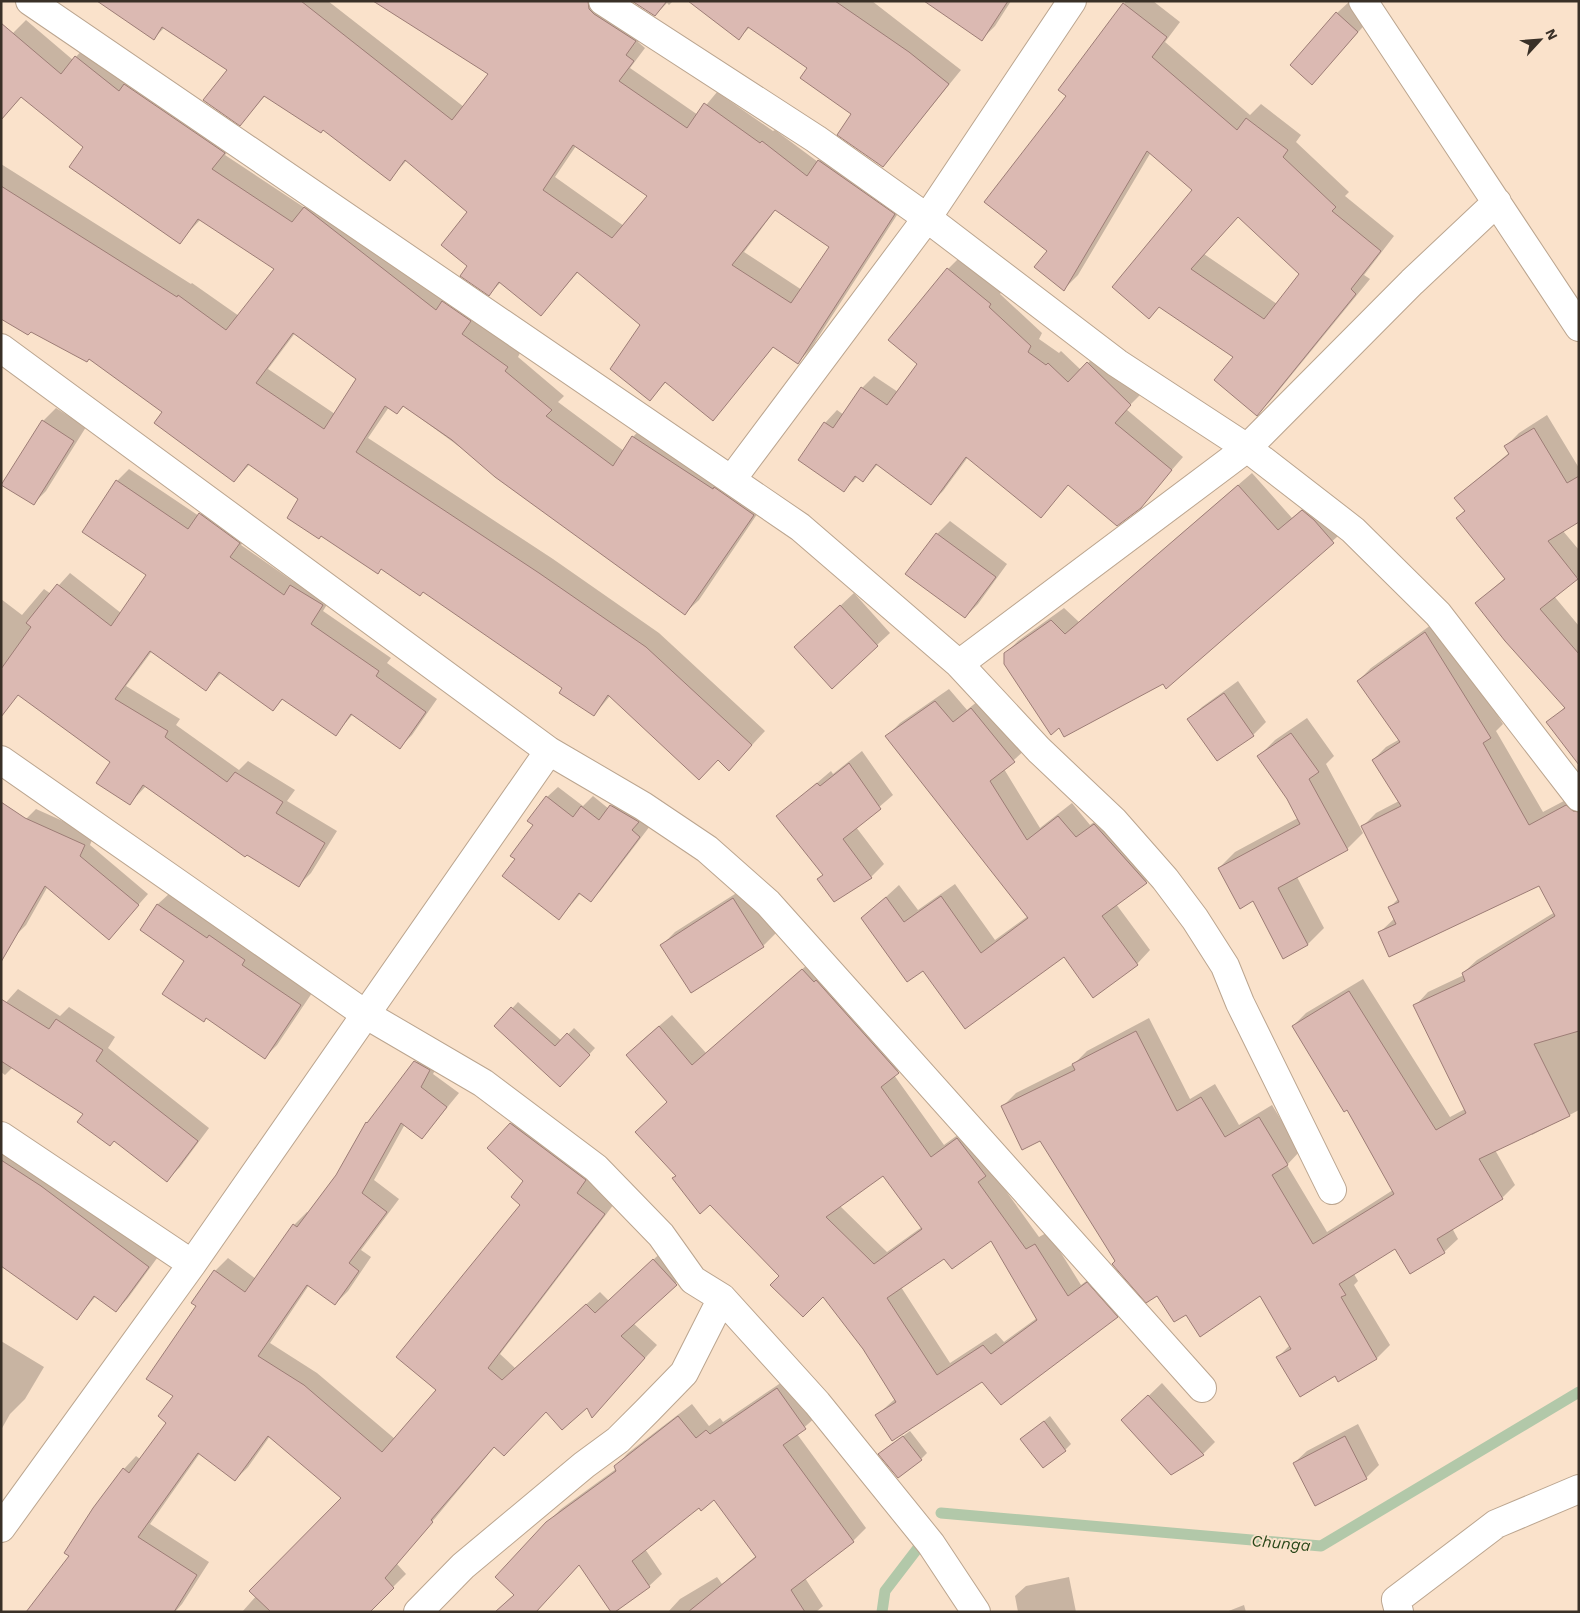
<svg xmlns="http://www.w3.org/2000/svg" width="1580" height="1613" viewBox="0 0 1580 1613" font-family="'Work Sans',sans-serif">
<rect width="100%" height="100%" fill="#fae2cb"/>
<path fill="#0003" fill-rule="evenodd" d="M125,1H328L464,107L490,73L375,1H606L648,28L638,42L645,48L630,68L698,115L717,92L773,131L775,130L818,162L832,148L906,201L810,350L798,362L774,346L713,419L667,381L650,399L642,325L579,271L541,314L501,282L489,294L468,266V212L407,160L390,179L323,129L265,96L240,124L229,69L165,27L154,38ZM576,146L649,196L624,226L555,177ZM776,209L830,247L802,290L744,252Z
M634,1H673L669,5L667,3L655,15Z
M690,1H872L961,70L883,166L853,114L809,68L750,27L739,38Z
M926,1H1011L995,26L982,39Z
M1126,1H1153L1180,22L1165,42L1250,115L1261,104L1301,135L1296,142L1349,192L1345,196L1394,236L1364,275L1370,279L1271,400L1257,414L1235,357L1160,306L1149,318L1194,190L1151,152L1078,275L1064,289L1048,251L1068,96ZM1239,216L1300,274L1277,304L1204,254Z
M1350,1L1370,19L1324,70L1337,13Z
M26,20L73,60L89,43L238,139L225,155L305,208L318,194L474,321L520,353L518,357L564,396L558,402L624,451L633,437L646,423L766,501L699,600L685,613L404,406L397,413L389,407L368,438L553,559L659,633L765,731L742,756L718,759L610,696L594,715L564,687L423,591L382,568L378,572L300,499L250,464L234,481L163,412L1,281V164L191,284L192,283L239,316L276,269L201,219L179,242L84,146L22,96L1,120V27L11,35ZM295,333L358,378L335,414L268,369Z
M960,257L1002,291L1000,294L1042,333L1039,339L1059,353L1061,351L1081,370L1100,351L1143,392L1126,409L1183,457L1143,503L1069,484L1041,516L968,457L943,491L930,504L878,464L863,481L858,476L844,490L825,423L837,410L844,415L862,388L874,376L898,392L919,363L948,269Z
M56,408L86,427L46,491L33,504L43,421Z
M1547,415L1579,468V521L1563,531L1579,550V576L1554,596L1579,626V763L1548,723L1565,707L1477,603L1505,578L1457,518L1465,510L1455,498L1510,452L1506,446L1519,433Z
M129,469L199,516L212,502L251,530L241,545L294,582L303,573L334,593L323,611L391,658L387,663L437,699L412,735L400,747L353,714L336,734L284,698L273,709L222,672L206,689L152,651L126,686L180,719L176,725L239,770L248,761L295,790L287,801L337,831L311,873L299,885L146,786L130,803L112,762L18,693L1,683V599L22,615L44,589L51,594L70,573L121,613L147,575L117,481Z
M1252,473L1292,518L1315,498L1346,529L1167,687L1163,682L1060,727L1005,654L1018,641L1064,608L1079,622Z
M950,521L1007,564L978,604L965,617L937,534Z
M854,593L890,633L877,645L809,635Z
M1438,620L1503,724L1496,731L1543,812L1579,793V1110L1532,1135L1531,1133L1495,1150L1515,1185L1502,1198L1452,1228L1458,1239L1444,1252L1411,1273L1396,1247L1354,1274L1358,1281L1354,1285L1390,1345L1377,1358L1339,1380L1335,1375L1278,1357L1290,1345L1261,1294L1186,1313L1157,1294L1116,1261L1040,1140L1003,1106L1016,1093L1074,1064L1087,1051L1149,1018L1190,1099L1215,1084L1239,1125L1272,1105L1300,1151L1287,1165L1327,1232L1393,1190L1348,1109L1293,1026L1306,1013L1363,979L1450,1117L1465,1109L1415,1006L1428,992L1464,975L1463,973L1477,960L1555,912L1540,884L1379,933L1395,918L1389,908L1398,899L1363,826L1376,813L1399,801L1373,760L1386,747L1400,739L1358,681L1371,668Z
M1238,681L1266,722L1253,735L1189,719L1202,707Z
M949,689L967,710L984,696L1027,748L1004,769L1040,828L1072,803L1090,825L1108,812L1159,869L1146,882L1116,904L1150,950L1137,964L1093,996L1064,956L923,969L863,918L899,885L918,910L955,884L995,940L1028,916L887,736L900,723Z
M1307,718L1334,756L1326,764L1363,833L1347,849L1297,877L1324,928L1308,944L1284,957L1254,900L1219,868L1235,852L1298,818L1288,798L1259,756L1275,740Z
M862,751L893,795L856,827L884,864L871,877L824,874L778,816L831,771L833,774Z
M558,787L583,806L593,796L609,809L622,795L650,826L601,890L591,900L581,893L559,919L517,859L547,797Z
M36,809L94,835L90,845L148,894L109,938L48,886L26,925L16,935L26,819Z
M746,887L776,933L763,946L662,945L675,932Z
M170,893L312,993L277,1045L265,1057L185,961L141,930L158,904Z
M815,958L911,1060L894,1075L944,1145L970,1126L991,1170L1039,1237L1048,1232L1081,1285L1100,1271L1129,1304L1117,1316L983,1381L877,1415L895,1399L864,1349L823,1295L781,1276L710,1204L677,1175L668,1102L640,1042L672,1015L706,1053ZM883,1174L922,1227L887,1252L840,1206ZM992,1239L1037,1318L1004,1342L996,1333L950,1363L901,1287L944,1257Z
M18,989L60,1016L69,1007L115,1037L108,1048L209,1128L180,1167L167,1180L85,1113L13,1067L5,1075L1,1072V1008Z
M518,1002L562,1041L574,1028L595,1048L566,1080L496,1026Z
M428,1049L442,1057L433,1074L459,1093L422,1138L405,1124L374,1180L399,1199L361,1250L371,1257L348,1291L335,1304L309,1285L270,1343L317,1373L395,1439L437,1390L522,1204L525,1181L511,1124L524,1111L617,1200L500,1354L515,1368L600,1292L609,1301L667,1247L689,1271L633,1323L657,1345L604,1403L546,1411L495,1446L397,1564L406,1574L368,1612H242L343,1498L270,1436L248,1467L235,1480L200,1453L150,1524L209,1562L182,1604L175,1612H160L70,1556L124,1469L136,1456L140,1459L168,1422L198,1306L215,1271L228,1258L256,1279L294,1225L307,1212L309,1213L337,1175L367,1123Z
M1,1139L160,1254L128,1298L116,1311L96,1296L77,1318L1,1215Z
M1,1341L44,1367L25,1399L10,1414L1,1430Z
M791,1376L818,1415L797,1434L866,1528L853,1541L805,1578L823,1606L816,1612H668L680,1599L717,1577L722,1584L757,1555L714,1499L699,1506L645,1549L662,1574L649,1586L580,1563L495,1612L515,1594L547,1523L561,1509L616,1469L615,1467L628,1453L692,1404L709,1426L720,1418L723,1422Z
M1162,1383L1215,1442L1203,1454L1136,1408Z
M1050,1416L1071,1444L1065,1450L1022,1439Z
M1358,1424L1379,1465L1366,1478L1294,1463L1307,1451Z
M910,1431L927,1453L921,1459L886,1448Z
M1069,1577L1076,1612H1018L1015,1596L1026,1586Z
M1244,1605L1246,1612H1226Z"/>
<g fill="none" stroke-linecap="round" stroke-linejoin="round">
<path stroke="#b2c8a9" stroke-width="11" d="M941,1513L1321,1546L1579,1392
M882,1612L885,1591L921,1544"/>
</g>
<path fill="#dbb9b2" stroke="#9d7d76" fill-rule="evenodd" d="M97,1H301L452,120L488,74L373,1H588L589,9L594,14L636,41L626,55L634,61L619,81L687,128L704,103L760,143L762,141L807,176L818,160L895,214L798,364L773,347L713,421L665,382L650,401L610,369L640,325L577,272L541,316L499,282L489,296L460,276L467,266L441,245L467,212L405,160L390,181L323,130L321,133L264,96L240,126L203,100L227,70L162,27L154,40ZM573,145L647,196L612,238L543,190ZM775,210L829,247L791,303L732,265Z
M632,1H667L655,16Z
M688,1H835L909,52L949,84L883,167L837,135L851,114L800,78L807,68L748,27L739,40Z
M924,1H1008L982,41Z
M1123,3L1167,37L1152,57L1237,130L1246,118L1288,150L1283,157L1336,207L1332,211L1381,251L1351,289L1356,294L1257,416L1214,380L1233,357L1159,307L1149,319L1112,287L1192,190L1147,151L1064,291L1034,267L1047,251L984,202L1066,96L1058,90ZM1238,217L1299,274L1264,319L1191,269Z
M1336,12L1358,32L1312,85L1290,65Z
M1,23L61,74L75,56L119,91L124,84L225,153L212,169L292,222L304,207L436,310L442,301L471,321L462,334L508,367L505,371L552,410L546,416L613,466L632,436L713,489L714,487L754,515L685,615L495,477L452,440L403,406L397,414L385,406L356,452L539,573L646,647L752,745L729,771L718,760L699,780L608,695L594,716L559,693L562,688L423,592L420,596L381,569L378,574L321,536L319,539L287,518L298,499L248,464L234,482L154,423L162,412L89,359L87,362L31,332L28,335L1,319V186L177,297L178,295L226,330L274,269L198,219L180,244L69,167L83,147L21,97L1,120ZM293,333L356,379L324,429L256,383Z
M947,268L991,304L989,307L1031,346L1028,352L1046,365L1048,363L1068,382L1087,362L1131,405L1115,423L1172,470L1141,508L1117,526L1068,485L1041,518L966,457L931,505L876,464L863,482L855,476L844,492L798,460L824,422L833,428L861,387L887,405L917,364L888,340Z
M42,420L74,441L34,505L1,485Z
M1534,428L1567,483L1579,476V522L1548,541L1578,579L1540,609L1579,654V765L1546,722L1565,708L1505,641L1475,603L1505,579L1456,518L1465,511L1454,498L1509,454L1504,446Z
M116,480L188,529L199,513L240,543L230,557L284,595L290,585L323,605L311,624L379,671L376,676L426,712L400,749L351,714L336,736L282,699L273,711L219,672L206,691L150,651L115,699L168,731L165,737L227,782L235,772L283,802L276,813L325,843L299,887L247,855L245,857L143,785L130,805L96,783L110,762L18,695L1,717V669L31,627L26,623L57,584L111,626L146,575L82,532Z
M1238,485L1278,530L1302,510L1314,520L1334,543L1166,689L1163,684L1064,737L1059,728L1051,735L1004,664V653L1051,620L1065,634Z
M936,533L996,577L965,618L905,574Z
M840,605L878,646L832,689L794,647Z
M1425,632L1491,738L1483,743L1529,825L1566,805L1573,811L1579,812V1031L1534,1044L1570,1116L1479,1159L1503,1199L1437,1239L1445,1253L1410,1274L1395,1249L1339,1284L1346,1295L1341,1297L1377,1359L1338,1382L1335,1376L1300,1397L1276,1357L1291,1349L1260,1296L1200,1337L1186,1315L1174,1322L1157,1296L1146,1303L1112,1264L1115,1261L1040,1141L1022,1150L1001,1106L1075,1070L1072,1064L1136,1031L1177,1111L1201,1097L1225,1137L1259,1117L1288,1165L1272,1175L1313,1244L1394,1194L1347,1110L1344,1112L1292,1026L1349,991L1436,1130L1466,1113L1413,1005L1465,981L1462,973L1555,916L1539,886L1389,957L1378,932L1396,924L1388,907L1399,902L1361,826L1401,806L1372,760L1400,742L1357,681Z
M1224,693L1254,736L1217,761L1187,719Z
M935,701L953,722L971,708L1015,762L990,781L1027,840L1058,816L1076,837L1094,824L1147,883L1102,916L1138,965L1093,998L1064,957L965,1029L923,971L907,982L861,918L886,897L904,922L941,896L981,953L1028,918L885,736Z
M1291,733L1319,772L1309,779L1348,850L1278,888L1308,945L1283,959L1253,901L1240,909L1218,868L1300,824L1287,799L1257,756Z
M849,763L881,809L843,839L872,878L834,902L817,879L823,875L776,816L817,783L820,786Z
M546,796L573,817L581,806L599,820L610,805L639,822L632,830L640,837L591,902L579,893L559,920L502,876L515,859L510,856L533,825L527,821Z
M1,802L25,818L85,845L80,856L139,905L109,940L45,886L1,962Z
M733,898L764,947L691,993L660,945Z
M157,904L207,938L209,935L245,960L242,965L301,1005L265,1059L206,1018L204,1022L162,994L184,961L140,930Z
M802,969L814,982L816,980L899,1073L881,1087L931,1157L957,1138L986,1176L978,1182L1026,1249L1035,1244L1068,1296L1087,1282L1118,1317L1001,1405L982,1382L892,1441L875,1415L896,1402L863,1349L823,1297L803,1317L770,1285L779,1276L710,1205L700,1214L672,1178L676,1176L635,1132L667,1102L626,1055L659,1026L692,1065ZM883,1176L922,1229L874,1264L826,1217ZM991,1241L1037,1320L991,1354L983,1345L937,1375L887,1298L944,1259L952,1269Z
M1,999L49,1029L56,1019L103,1050L96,1061L198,1141L167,1182L114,1141L110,1146L77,1122L83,1114L1,1061Z
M511,1007L555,1046L567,1033L590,1055L560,1087L494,1026Z
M414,1061L430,1070L421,1087L447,1107L422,1139L401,1123L362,1193L387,1212L349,1263L359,1271L335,1305L307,1285L258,1356L304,1385L382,1452L436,1390L396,1357L520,1205L511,1197L523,1181L487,1148L510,1123L586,1180L577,1193L605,1214L488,1368L502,1380L586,1304L595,1313L653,1259L677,1285L621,1336L645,1358L592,1418L587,1408L562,1430L546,1412L504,1456L494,1447L431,1520L433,1522L385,1578L394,1588L370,1612H271L249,1591L341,1498L268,1436L235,1481L198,1453L138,1537L197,1575L174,1612H26L69,1556L64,1553L93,1508L123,1468L129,1473L166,1423L158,1416L173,1396L146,1379L196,1306L191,1303L214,1270L245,1292L293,1224L297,1227L336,1175L366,1122L367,1123Z
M1,1160L41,1186L149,1267L116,1312L94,1296L77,1320L1,1266Z
M777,1388L806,1429L783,1445L854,1542L791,1590L805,1612H688L756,1557L714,1500L701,1511L699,1508L632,1561L650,1587L615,1612H611L579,1565L536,1612H495L514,1595L495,1577L546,1522L616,1471L614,1466L678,1416L696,1438L706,1430L710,1434Z
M1148,1395L1204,1455L1171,1475L1121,1420Z
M1044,1421L1066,1451L1043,1468L1020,1439Z
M903,1436L922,1460L898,1478L878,1454Z
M1345,1436L1367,1479L1315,1506L1293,1463Z"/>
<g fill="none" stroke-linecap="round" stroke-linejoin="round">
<defs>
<path id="street" d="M30,1L800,527L959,664L1039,750L1114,821L1165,879L1195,919L1225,966L1240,1003L1332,1190
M603,1L816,139L927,218L1117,363L1247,448L1353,530L1438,614L1579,797
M1363,1L1579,327
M1,348L549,751L643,806L707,849L768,903L1202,1388
M732,479L927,218L1072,1
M959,664L1247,448L1412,282L1497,202
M1,760L365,1014L483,1083L596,1168L661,1235L693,1280L722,1298L684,1373L647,1411L618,1440L584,1465L463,1566L418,1612
M1,1136L192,1264
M722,1298L817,1403L931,1544L976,1612
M1,1528L192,1264L549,751
M1399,1612L1396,1600L1496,1524L1579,1489"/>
</defs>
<use href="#street" stroke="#bba58f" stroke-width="30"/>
<use href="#street" stroke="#fff" stroke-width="28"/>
</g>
<g text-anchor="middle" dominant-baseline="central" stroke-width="4" stroke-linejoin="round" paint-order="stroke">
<g font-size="16" font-style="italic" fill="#294719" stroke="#fae2cb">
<text transform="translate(1281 1543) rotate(5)">Chunga</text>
</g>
</g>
<rect width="1580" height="1613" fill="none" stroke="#393027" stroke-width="5"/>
<g transform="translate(1540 40) rotate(64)" stroke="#fae2cb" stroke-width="4" paint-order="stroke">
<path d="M0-4L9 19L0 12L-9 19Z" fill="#393027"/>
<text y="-8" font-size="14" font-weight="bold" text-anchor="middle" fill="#393027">N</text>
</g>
</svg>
